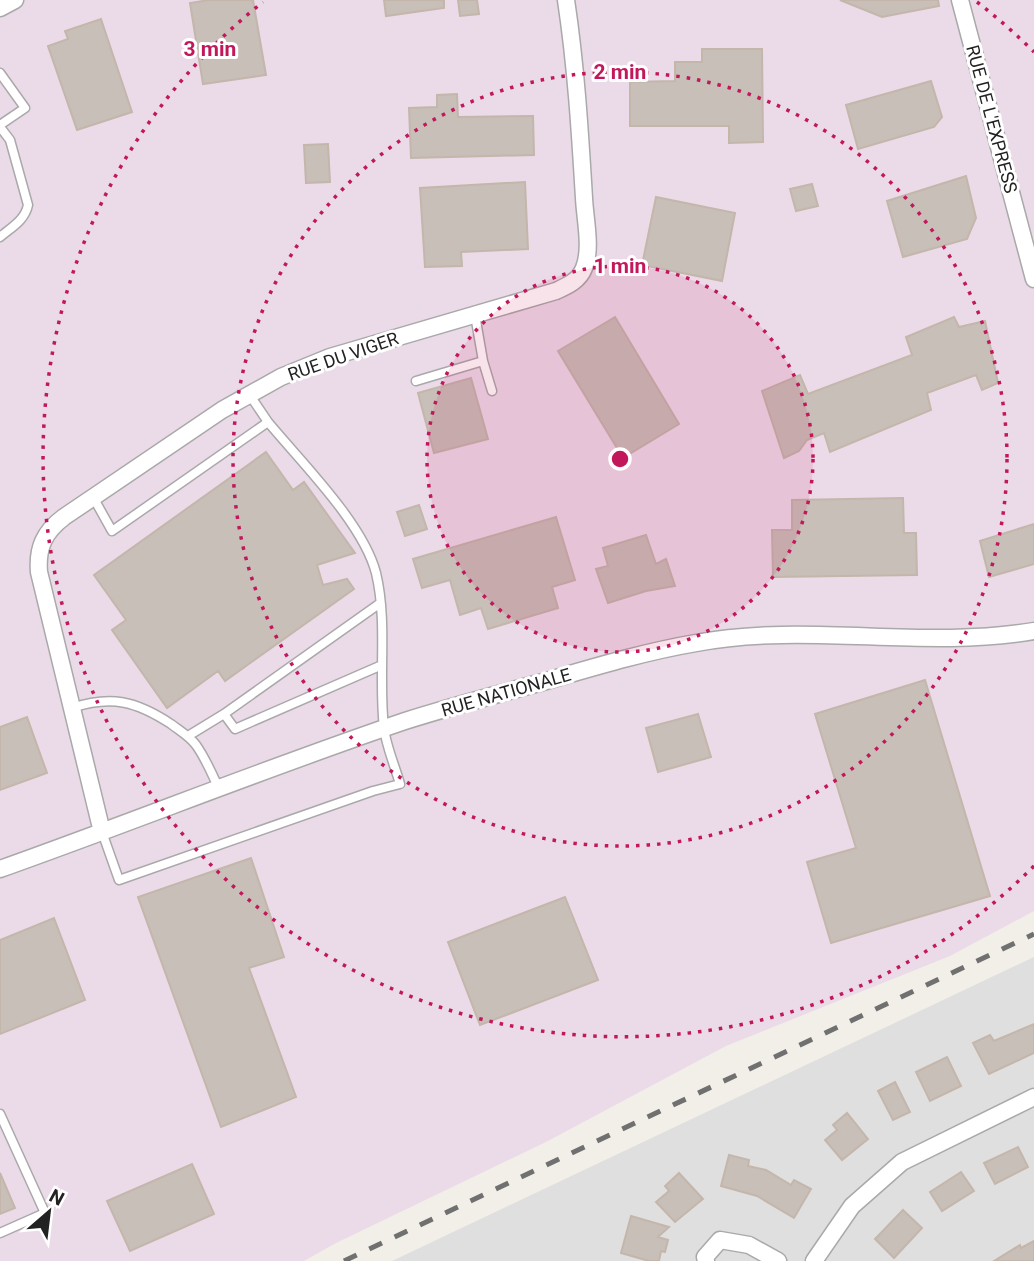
<svg xmlns="http://www.w3.org/2000/svg" width="1034" height="1261" viewBox="0 0 1034 1261" font-family="Roboto,sans-serif">
<rect width="100%" height="100%" fill="#f2efe9"/>
<path fill="#e0dfdf" d="M1034,957V1261H392Z"/>
<path fill="#ebdbe8" d="M0,0H1034V911L950,956L726,1046L546,1142L336,1243L304,1261H0Z"/>
<path fill="#c7bfb8" stroke="#c4b6ab" stroke-width="2" d="M209,0H253L266,75L203,84L190,3Z
M384,0H444V8L386,16Z
M458,0H477L479,14L460,16Z
M840,0H938L939,6L882,17Z
M101,19L132,112L77,130L48,46L68,39L65,31Z
M702,49H762L763,142L729,143V126H630V82L675,81V62H702Z
M931,81L942,117L934,127L858,149L846,105Z
M457,94L458,117L533,116L534,155L411,158L409,108L437,107V95Z
M328,144L330,182L306,183L304,145Z
M966,176L976,218L967,239L903,257L887,201Z
M525,182L528,249L461,252L462,266L425,267L420,188Z
M812,184L818,206L796,211L790,189Z
M656,197L735,213L722,281L642,265Z
M615,317L679,424L623,458L558,351Z
M954,317L959,327L985,321L998,383L982,390L976,375L927,393L931,410L830,452L824,433L807,440L799,451L784,458L762,391L800,375L808,394L912,355L906,337Z
M471,378L488,439L434,453L418,393Z
M266,452L293,490L304,482L355,553L317,565L323,585L347,579L354,589L225,681L218,671L167,708L112,630L126,620L94,575Z
M903,498L904,533H916L917,575L773,577L772,530H792V500Z
M419,505L427,529L405,536L397,512Z
M556,517L575,580L552,587L558,608L488,629L481,608L460,615L450,580L422,588L413,559Z
M1034,524V564L989,577L980,541Z
M646,535L656,564L666,559L675,586L646,591L608,603L596,569L608,566L603,548Z
M925,680L990,896L831,943L807,862L856,848L815,714Z
M698,714L711,757L658,772L646,728Z
M27,717L47,773L0,790V727Z
M251,858L284,957L249,968L296,1097L221,1127L138,897Z
M565,897L598,980L480,1025L448,942Z
M54,918L85,1000L0,1034V940Z
M1034,1024V1053L989,1074L973,1043L990,1035L994,1041Z
M947,1057L961,1086L930,1101L916,1072Z
M895,1082L910,1112L893,1120L878,1091Z
M847,1113L868,1139L842,1160L825,1140L837,1130L833,1125Z
M1018,1147L1028,1167L995,1184L984,1163Z
M729,1155L749,1160L748,1166L766,1170L791,1185L794,1180L811,1189L794,1218L757,1196L721,1186Z
M192,1164L214,1214L130,1251L107,1201Z
M961,1172L974,1191L942,1211L930,1192Z
M0,1173L15,1208L0,1214Z
M679,1173L703,1199L675,1222L656,1202L669,1191L665,1186Z
M903,1210L922,1228L894,1258L875,1239Z
M631,1216L669,1227L658,1237L668,1240L665,1252L661,1251L659,1261H649L621,1253Z
M1034,1241V1261H994L1020,1245L1021,1248Z"/>
<g fill="none" stroke-linecap="round" stroke-linejoin="round">
<defs>
<path id="lane" d="M0,73L25,108L0,125
M0,127L10,140L28,205C25,220 12,227 0,237
M483,361L492,391
M416,381L483,361L475,315
M93,497L112,531L268,422L249,394
M72,708C111,695 136,701 171,724C180,731 189,736 196,745C206,759 212,774 219,789
M224,714L379,604
M188,736L224,714L235,729L382,665
M102,832L119,880L373,791L400,784C395,766 386,746 384,728C378,677 388,623 376,573C363,523 301,462 268,422
M0,1114L45,1213L0,1233"/>
<path id="street" d="M960,0L1034,279
M0,8L15,0
M102,832L39,572C37,548 44,532 64,517L222,410L281,377L330,357L556,291C567,286 579,281 584,268C592,248 585,220 584,198C580,132 576,66 566,0
M0,869C135,821 269,767 405,721C449,707 494,695 539,683C591,668 643,652 696,643C808,622 922,650 1034,631
M706,1261L705,1257L720,1240L749,1245L778,1261
M814,1261L852,1206L902,1162L1034,1097"/>
</defs>
<use href="#lane" stroke="#a9a9a9" stroke-width="11"/>
<use href="#street" stroke="#a9a9a9" stroke-width="19"/>
<use href="#lane" stroke="#fff" stroke-width="8"/>
<use href="#street" stroke="#fff" stroke-width="16"/>
<path stroke="#707070" stroke-width="5" stroke-dasharray="14 14" stroke-linecap="butt" d="M344,1261L1034,934"/>
</g>
<circle cx="620" cy="459" r="193" fill="#c2185b" fill-opacity=".12"/>
<g fill="none" stroke="#c2185b" stroke-width="3.5" stroke-dasharray="3.5 7">
<circle cx="620" cy="459" r="193"/>
<circle cx="620" cy="459" r="387"/>
<path d="M1034 866A580 580 0 1 1 263 2M977 2A580 580 0 0 1 1034 52"/>
</g>
<g text-anchor="middle" dominant-baseline="central" stroke-width="6" stroke-linejoin="round" paint-order="stroke">
<g font-size="18" fill="#222" stroke="#fff">
<text transform="translate(992 119) rotate(75)">RUE DE L'EXPRESS</text>
<text transform="translate(343 356) rotate(-19)">RUE DU VIGER</text>
<text transform="translate(506 692) rotate(-16)">RUE NATIONALE</text>
</g>
</g>
<circle cx="620" cy="459" r="10" fill="#c2185b" stroke="#fff" stroke-width="3.5"/>
<g font-size="21" text-anchor="middle" font-weight="bold" fill="#c2185b" stroke="#fff" stroke-width="6" stroke-linejoin="round" paint-order="stroke">
<text x="210" y="56">3 min</text>
<text x="620" y="79">2 min</text>
<text x="620" y="273">1 min</text>
</g>
<g transform="translate(49 1212) rotate(28)" stroke="#ffffff" stroke-width="5" paint-order="stroke">
<path d="M0-5L12 26L0 18L-12 26Z" fill="#222222"/>
<text y="-10" font-size="19" font-weight="bold" text-anchor="middle" fill="#222222">N</text>
</g>
</svg>
